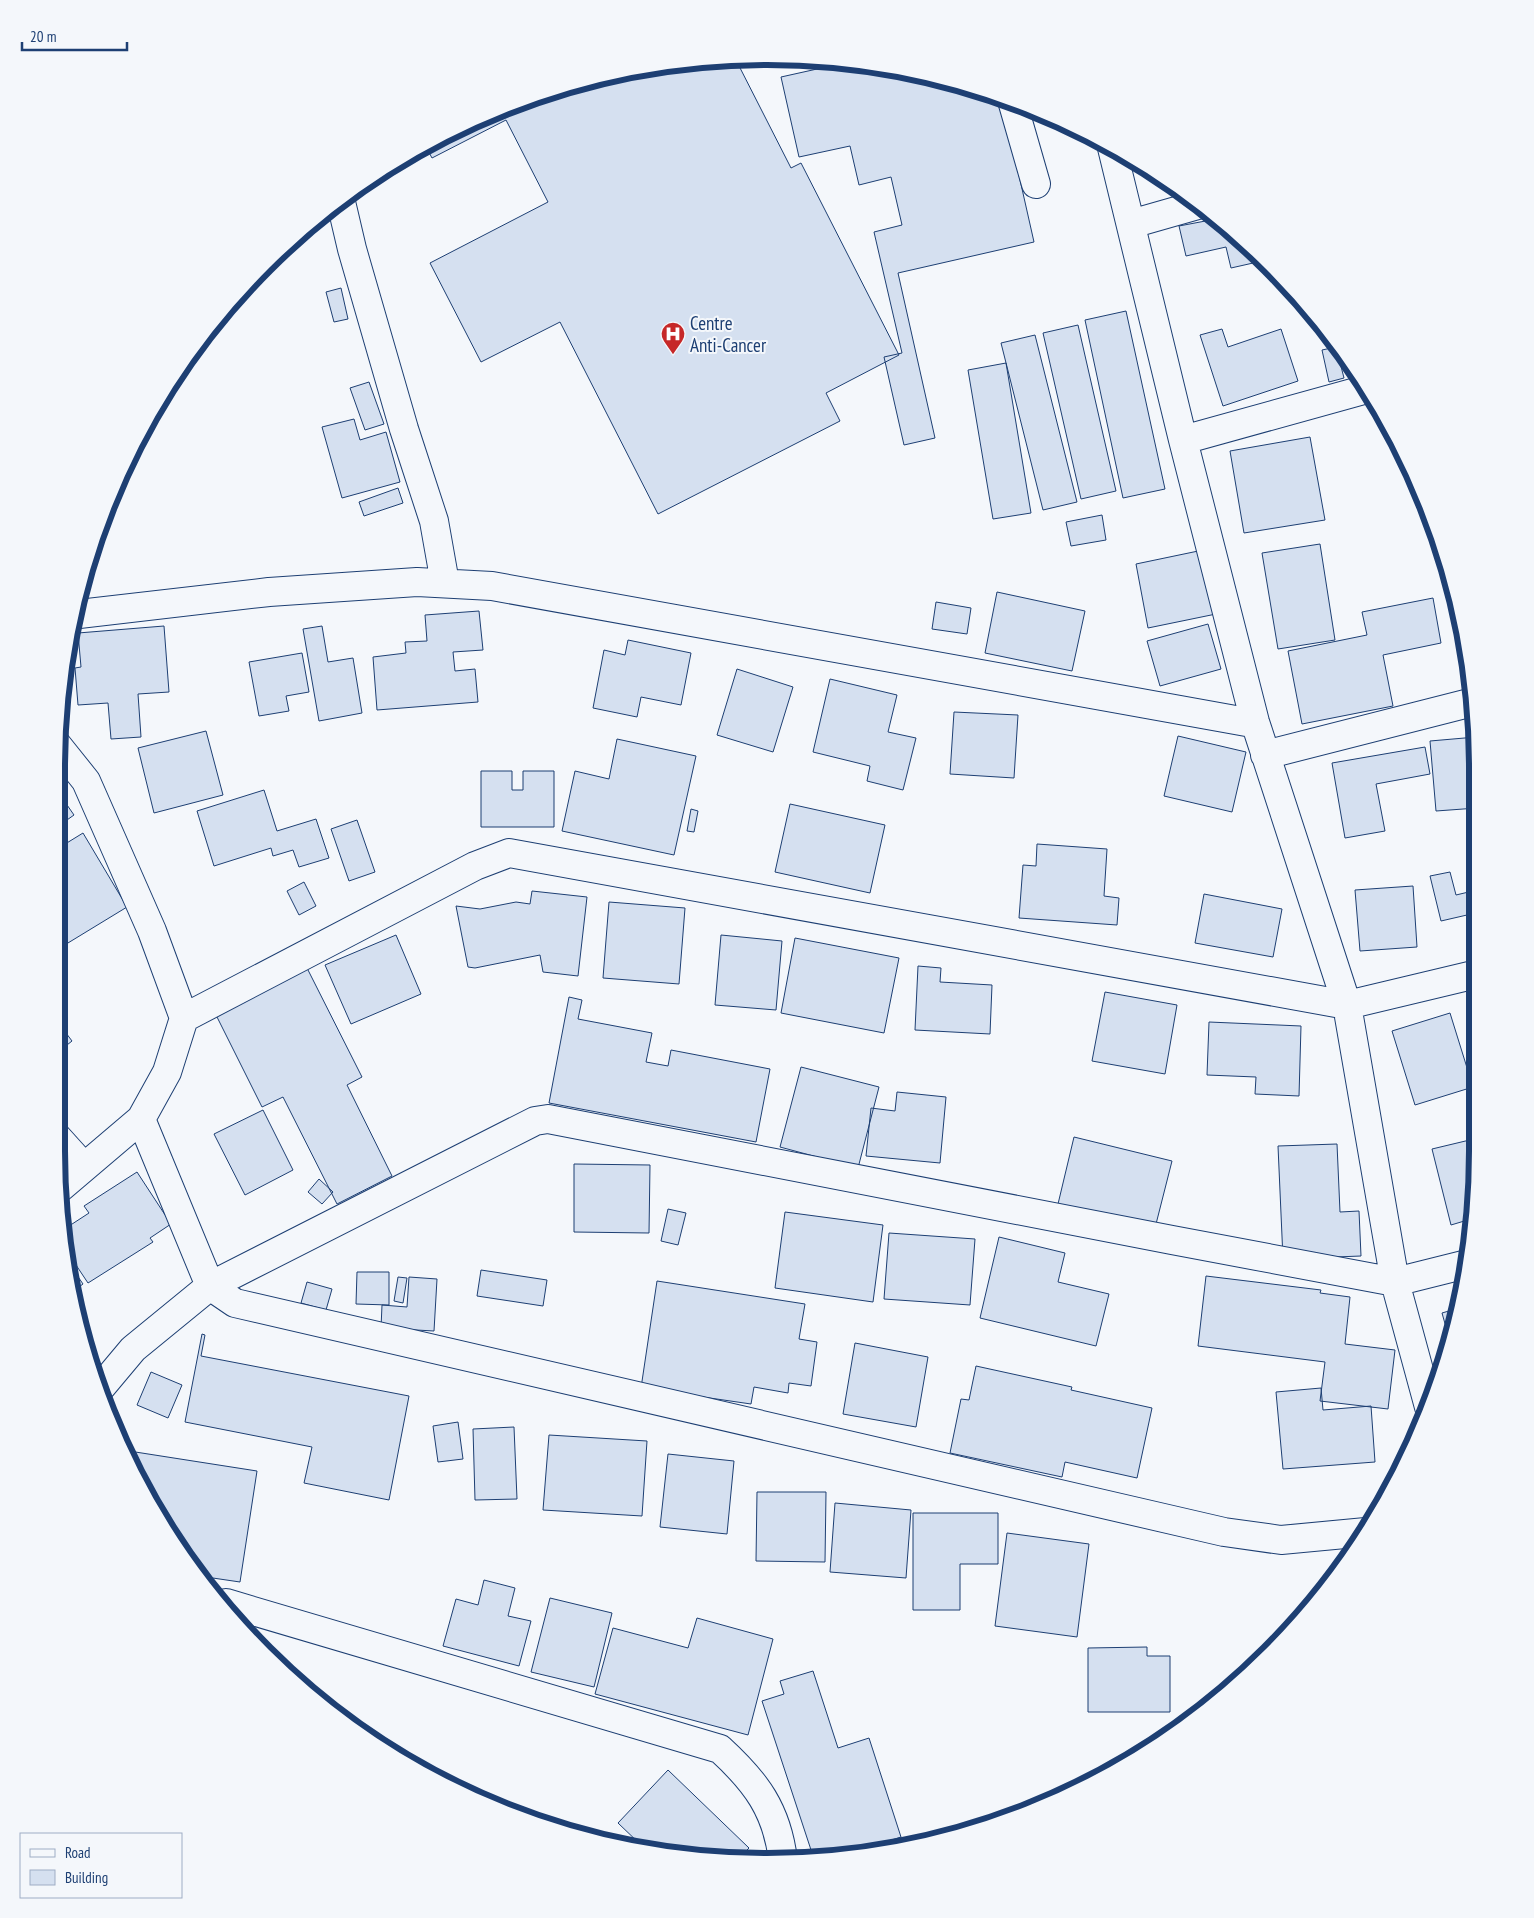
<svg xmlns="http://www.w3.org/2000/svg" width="1534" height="1918" viewBox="0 0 1534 1918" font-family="'PT Sans Narrow',sans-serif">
<rect width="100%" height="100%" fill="#f4f7fb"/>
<path fill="#d5e0f0" stroke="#1d3f73" d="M736,60L791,168L801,163L899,355L826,393L840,421L658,514L560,322L481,362L430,263L548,202L506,120L432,158L425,145L539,94L675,62Z
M844,63L951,81L1002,100L1034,242L898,273L935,438L904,445L884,357L902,353L874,232L902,225L891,177L859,185L850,146L799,157L781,77Z
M1216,219L1231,233L1234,246L1244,244L1262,261L1231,268L1226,247L1186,256L1179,226Z
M341,288L348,319L334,322L326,292Z
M1126,311L1165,489L1123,498L1085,320Z
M1078,325L1116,491L1081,499L1043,333Z
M1222,329L1228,347L1281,329L1298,381L1223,406L1200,335Z
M1035,335L1077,502L1043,510L1001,343Z
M1336,347L1344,378L1329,382L1322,350Z
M1006,363L1031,513L993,519L968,370Z
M369,382L384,424L365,430L350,388Z
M354,419L360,440L386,432L400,482L342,498L322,427Z
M1310,437L1325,520L1244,533L1230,451Z
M398,488L403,503L364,516L359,502Z
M1102,515L1106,540L1071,546L1066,522Z
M1320,544L1335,640L1278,649L1262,553Z
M1203,550L1216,614L1148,628L1136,564Z
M997,592L1085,611L1072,671L985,653Z
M1433,598L1441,643L1383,655L1393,706L1302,724L1288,651L1367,635L1362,612Z
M936,602L971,608L967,634L932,629Z
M479,611L483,650L453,652L455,671L475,669L478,702L377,710L373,657L406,653L405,642L427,641L425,615Z
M1208,624L1221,669L1160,686L1147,641Z
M164,626L169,692L138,694L141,737L111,739L108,703L78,705L75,668L81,667L78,633Z
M322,626L328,662L353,658L362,713L319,721L303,629Z
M628,640L691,653L681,705L641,697L637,717L593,708L604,650L625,655Z
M302,653L309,692L286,696L289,711L259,716L249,662Z
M737,669L793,687L773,752L717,735Z
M830,679L897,695L888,732L916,738L903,790L867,781L870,766L813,752Z
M954,712L1018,715L1014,778L950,774Z
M206,731L223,795L154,813L138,748Z
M1178,736L1246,752L1232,812L1164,796Z
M1476,737L1477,808L1436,811L1430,741Z
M617,739L696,756L674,855L562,831L575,771L609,779Z
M1425,747L1430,774L1376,784L1385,831L1345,838L1332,763Z
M481,771H512V790H523V771H554V827H481Z
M264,790L277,831L316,819L329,858L299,867L293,850L273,856L271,848L214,866L197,811Z
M58,792L74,815L57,827Z
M790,804L885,825L870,893L775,872Z
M691,809L698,811L694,832L687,831Z
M357,820L375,872L349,881L331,829Z
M83,833L127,907L63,946L57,936V849Z
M1037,844L1107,849L1104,896L1119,898L1117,925L1019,918L1023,865L1036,866Z
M1450,872L1456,895L1477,890V937L1472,938L1467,915L1441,921L1430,876Z
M304,882L316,906L299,915L287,891Z
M1413,886L1417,947L1360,951L1355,890Z
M532,891L587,897L578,976L543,972L540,955L475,968L468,967L456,906L480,909L516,902L530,904Z
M1204,894L1282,909L1273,957L1195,943Z
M609,902L685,908L679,984L603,978Z
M396,935L421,994L351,1024L325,965Z
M721,935L782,941L776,1010L715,1005Z
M795,938L899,958L884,1033L781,1013Z
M918,966L941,968L940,982L992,985L990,1034L915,1030Z
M307,968L362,1077L347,1085L392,1176L337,1204L283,1097L262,1107L216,1015Z
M57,991L67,1006L57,1014Z
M1105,992L1177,1005L1165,1074L1092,1061Z
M569,997L582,1000L578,1019L652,1033L646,1062L668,1066L671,1050L770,1069L756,1142L549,1103Z
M1450,1013L1473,1087L1415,1105L1392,1031Z
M57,1021L72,1041L57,1053Z
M1209,1022L1301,1026L1299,1096L1255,1094L1256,1077L1207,1075Z
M801,1067L879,1087L858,1168L780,1147Z
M897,1092L946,1097L940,1163L866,1156L871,1108L895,1111Z
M263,1110L293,1170L245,1195L214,1134Z
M1074,1137L1172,1161L1155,1228L1058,1204Z
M1478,1138L1471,1219L1451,1225L1432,1149Z
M1337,1144L1340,1212L1359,1211L1361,1256L1283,1259L1278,1146Z
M574,1164L650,1165L649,1233L574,1232Z
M137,1172L171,1224L150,1238L153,1242L88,1283L70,1256L66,1228L89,1213L84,1206Z
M319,1179L333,1192L322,1204L308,1192Z
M668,1209L686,1213L678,1245L661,1241Z
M785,1212L883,1225L873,1302L775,1288Z
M889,1233L975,1239L970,1305L884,1299Z
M999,1237L1065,1253L1058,1282L1109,1294L1096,1346L980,1318Z
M72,1268L83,1284L75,1290Z
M481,1270L547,1280L543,1306L477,1296Z
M357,1272H389V1305L356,1304Z
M1206,1276L1321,1290L1320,1293L1350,1297L1345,1344L1395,1350L1388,1409L1320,1401L1325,1362L1198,1346Z
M398,1277L407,1278L403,1303L394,1301Z
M409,1277L437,1279L434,1331L381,1328L382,1305L407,1307Z
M657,1281L805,1304L799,1339L817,1342L811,1386L789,1383L788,1393L754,1387L751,1404L641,1388Z
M307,1282L332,1289L326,1310L301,1303Z
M1459,1308L1449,1338L1442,1313Z
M202,1334L205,1335L201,1356L409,1396L389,1500L304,1483L312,1447L185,1422Z
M855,1343L928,1357L916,1427L843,1414Z
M976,1366L1072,1387L1071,1390L1152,1408L1137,1478L1065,1462L1062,1477L950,1453L961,1399L969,1400Z
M151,1372L182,1385L168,1418L137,1405Z
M1321,1388L1323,1410L1371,1406L1375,1462L1283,1469L1276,1392Z
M458,1422L463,1459L438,1462L433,1426Z
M514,1427L517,1499L475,1500L473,1429Z
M549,1435L647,1441L642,1516L543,1510Z
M129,1451L257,1471L240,1582L206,1577L151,1506Z
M668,1454L734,1461L727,1534L660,1527Z
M757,1492H826L825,1562L756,1561Z
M835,1503L911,1510L906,1578L830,1572Z
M913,1513H998V1564H960V1610H913Z
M1007,1533L1089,1544L1077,1637L995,1626Z
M484,1580L515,1588L508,1616L531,1621L519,1666L443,1646L456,1599L478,1605Z
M550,1598L612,1613L594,1687L531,1672Z
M697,1618L773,1639L748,1735L595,1694L613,1628L688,1648Z
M1147,1647V1656H1170V1712H1088V1648Z
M813,1671L838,1748L869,1738L901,1837L863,1849L813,1856L762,1701L784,1694L780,1681Z
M668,1770L749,1848L739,1858L641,1845L618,1823Z"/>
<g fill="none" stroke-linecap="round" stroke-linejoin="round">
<defs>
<path id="minor" d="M1013,104L1036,184
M1112,148L1183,440L1255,722L1347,1005L1395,1282L1429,1407
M341,202L352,249L404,429L434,521L445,583
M1131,224L1201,204
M1183,440L1367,389
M79,614L269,592L417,582L492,586L1252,723L1255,722
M58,746L86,781L152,931L184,1018
M1265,755L1473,702
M141,1119L210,1286L535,1121L548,1119L1172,1240L1395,1282L1467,1264
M56,1136L84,1167
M61,1187L141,1119L167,1072L184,1018L475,866L509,853L1347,1005L1477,974
M102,1386L133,1349L210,1286L235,1303L1224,1532L1281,1540L1366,1532
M226,1603L720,1749C756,1782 777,1810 783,1860"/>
</defs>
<use href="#minor" stroke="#1d3f73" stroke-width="30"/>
<use href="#minor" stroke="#f4f7fb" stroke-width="28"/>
</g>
<defs>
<symbol id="hospital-pin" viewBox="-11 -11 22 30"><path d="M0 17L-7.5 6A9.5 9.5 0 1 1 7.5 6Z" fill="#c62828" stroke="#f4f7fb"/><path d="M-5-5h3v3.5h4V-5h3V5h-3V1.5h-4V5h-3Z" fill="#fff"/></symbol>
</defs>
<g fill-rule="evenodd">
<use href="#hospital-pin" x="659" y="320" width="28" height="38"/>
</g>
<g text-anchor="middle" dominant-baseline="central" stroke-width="4" stroke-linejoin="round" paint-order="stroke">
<g font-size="19" fill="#1d3f73" stroke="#f4f7fb" text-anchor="start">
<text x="690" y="323">Centre<tspan x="690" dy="22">Anti-Cancer</tspan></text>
</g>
</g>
<path d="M0 0H1534V1918H0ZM767 65H767A702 702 0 0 1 1469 767V1151A702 702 0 0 1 767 1853H767A702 702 0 0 1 65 1151V767A702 702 0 0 1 767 65Z" fill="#f4f7fb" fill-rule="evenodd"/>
<path fill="none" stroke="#1d3f73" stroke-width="6" d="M767 65H767A702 702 0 0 1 1469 767V1151A702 702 0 0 1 767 1853H767A702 702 0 0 1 65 1151V767A702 702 0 0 1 767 65Z"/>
<rect x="20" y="1833" width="162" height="65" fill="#f4f7fb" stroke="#9eadc5"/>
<rect x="30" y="1849" width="25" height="8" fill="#f4f7fb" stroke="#9eadc5"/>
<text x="65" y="1858" font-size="15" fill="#1d3f73">Road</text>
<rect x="30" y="1870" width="25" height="15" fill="#d5e0f0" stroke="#9eadc5"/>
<text x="65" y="1883" font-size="15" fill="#1d3f73">Building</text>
<path d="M22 42v8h105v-8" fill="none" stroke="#1d3f73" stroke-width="2.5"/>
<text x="30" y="42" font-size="15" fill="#1d3f73" stroke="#f4f7fb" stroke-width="4" paint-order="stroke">20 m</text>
</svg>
